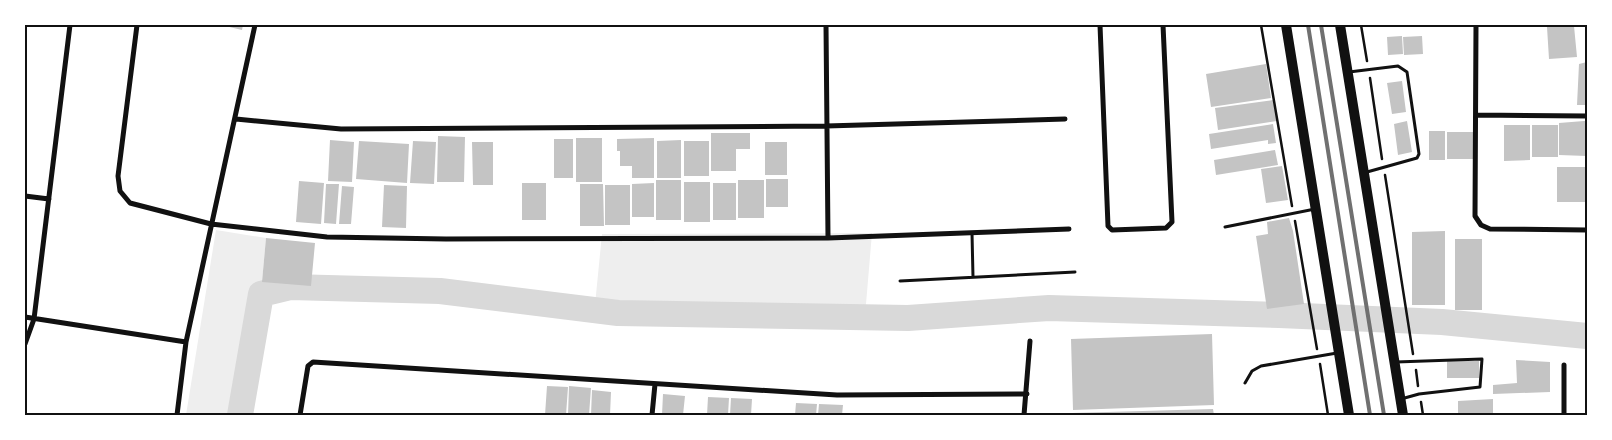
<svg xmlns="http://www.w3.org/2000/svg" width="1612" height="440" viewBox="0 0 1612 440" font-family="Ubuntu,sans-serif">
<rect width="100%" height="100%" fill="#fff"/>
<path fill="#eee" d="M216,230L266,238L262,282L251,290L228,415H186Z
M872,233L865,316L731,319L594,315L602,234Z"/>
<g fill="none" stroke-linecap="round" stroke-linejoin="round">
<path stroke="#d9d9d9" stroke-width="26" d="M240,415L261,294L290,287L440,291L618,313L908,318L1049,308L1279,315L1442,322L1587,336"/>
</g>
<path fill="#c4c4c4" d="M221,25H243L242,30Z
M1574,26L1577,57L1549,59L1547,27Z
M1402,36L1403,54L1388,55L1387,37Z
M1422,36L1423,54L1404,55L1403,37Z
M1587,62V105H1577L1579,64Z
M1266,64L1271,98L1211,107L1206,74Z
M1402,81L1406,112L1392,114L1387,83Z
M1273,100L1277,121L1218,130L1215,108Z
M1407,121L1412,152L1398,155L1394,124Z
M1584,121H1587V156L1559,155V123Z
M1273,124L1276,143L1268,144V140L1211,149L1209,134Z
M1504,125H1530V160L1504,161Z
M1532,125H1558V157H1532Z
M1429,131H1445V160H1429Z
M1447,132H1474V159H1447Z
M711,133H750V149H736V171H711Z
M438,136L465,137L464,182H437Z
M576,138H602V182H576Z
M654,138V178H632V166H620V151H617V139Z
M554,139H573V178H554Z
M330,140L354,142L352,182L328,181Z
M681,140V178H657V141Z
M359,141L409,144L407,183L356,179Z
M413,141L436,142L434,184L410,183Z
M684,141H709V176H684Z
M472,142H493V185H473Z
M765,142H787V175H765Z
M1275,150L1278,165L1216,175L1214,160Z
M1282,166L1288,200L1266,203L1261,169Z
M1557,167H1585V202H1557Z
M766,179H788V207H766Z
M656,180H681V220H656Z
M738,180H764V218H738Z
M299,181L324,183L321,224L296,222Z
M684,182H710V222H684Z
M522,183H546V220H522Z
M654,183V217H632V184Z
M713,183H736V220H713Z
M326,184H339L336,224L324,223Z
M580,184H603L604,226H580Z
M384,185L407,186L406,228L382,227Z
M605,185H630V225H605Z
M342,186L354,187L351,224H339Z
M1289,218L1293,231L1304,304L1267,309L1256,236L1268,234L1267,222Z
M1445,231V305H1412V232Z
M266,238L315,243L311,286L262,282Z
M1455,239H1482V310H1455Z
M1212,334L1214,405L1073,410L1071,339Z
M1516,360L1550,362V392L1493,394V385L1517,383Z
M1447,361H1479V378H1447Z
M547,386L568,387L566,415H545Z
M569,386L591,388L589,415H568Z
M592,390L611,392L610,415H591Z
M663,394L685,396L683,415H662Z
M708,397L729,398L728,415H707Z
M731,398L752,399L751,415H730Z
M1493,399V415H1458V401Z
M796,403L817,404L816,415H795Z
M819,404L843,405L842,415H818Z
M1213,409L1214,415H1072V413Z"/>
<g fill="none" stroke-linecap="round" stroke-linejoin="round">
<path stroke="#111" stroke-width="2.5" d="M1261,25L1292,206
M1361,25L1367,61
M1370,78L1382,159
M1385,175L1413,354
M1295,221L1317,349
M1320,364L1328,415
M1416,370L1418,386
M1421,402L1423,415"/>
<path stroke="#111" stroke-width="3" d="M1349,72L1398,66L1407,72L1419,154L1417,158L1367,172
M1225,227L1315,209
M972,233L973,277
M900,281L1075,272
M1396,362L1482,359L1480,387L1419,394L1401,399
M1245,383L1252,371L1261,366L1337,353"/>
<path stroke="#111" stroke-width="5" d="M137,25L118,176L120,191L130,203L211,224L327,237L446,239L828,238L1069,229
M826,25L828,238
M1100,25L1108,226L1112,230L1166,228L1172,222L1163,25
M1476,25L1475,216L1481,225L1490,229L1587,230
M1476,115L1587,116
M236,119L341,129L826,126L1065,119
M25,196L49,199
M25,317L186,342
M25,344L34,319L70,25
M1564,365V415
M177,415L186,342L255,25
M300,415L308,366L313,362L837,395L1027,394
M652,415L655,384
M1024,415L1030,341"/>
<path stroke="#111" stroke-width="10" d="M1286,25L1349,415
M1340,25L1403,415"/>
<path stroke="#707070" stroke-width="4" d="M1308,25L1370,415
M1321,25L1384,415"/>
</g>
<rect width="1612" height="440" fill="none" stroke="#ffffff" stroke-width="52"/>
<rect x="26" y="26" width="1560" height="388" fill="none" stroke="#111" stroke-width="2"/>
</svg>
